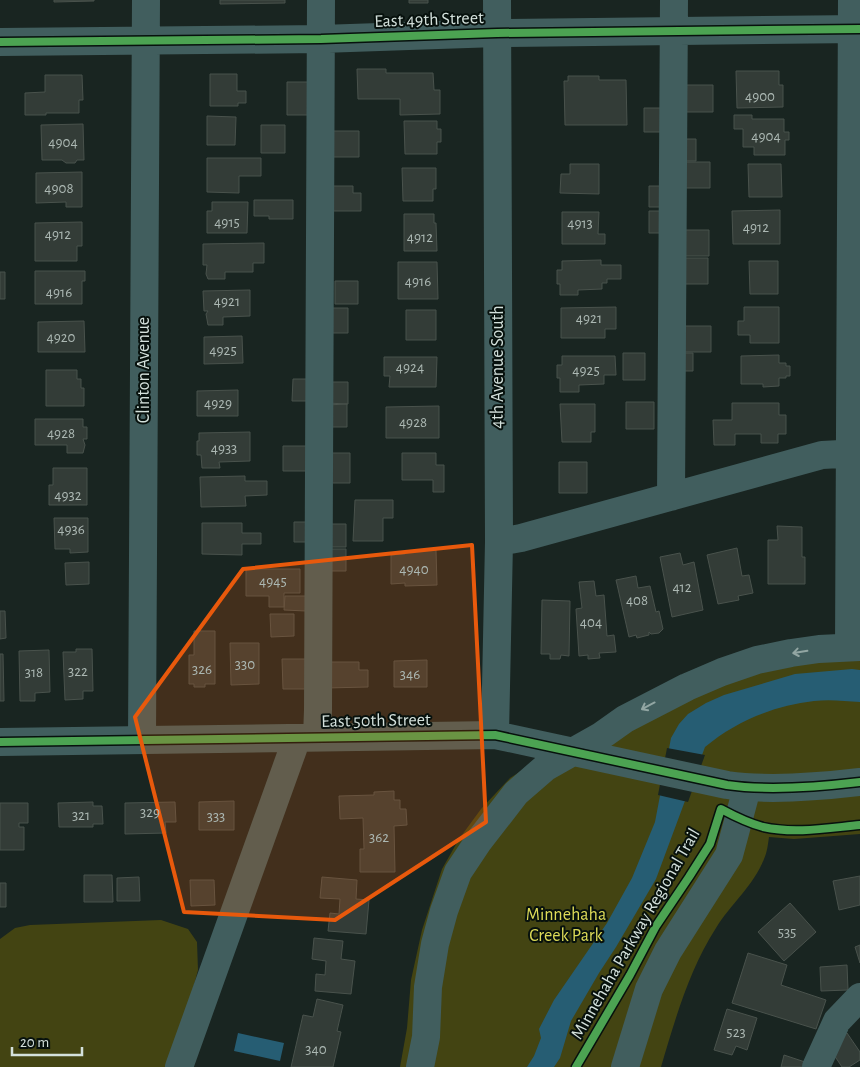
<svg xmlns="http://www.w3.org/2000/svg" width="860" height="1067" viewBox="0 0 860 1067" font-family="'Alegreya Sans',sans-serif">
<rect width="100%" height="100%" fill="#192521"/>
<path fill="#434412" d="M860,637V834L794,839L769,837C768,844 767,853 764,859C754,885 730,905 716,928C689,970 675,1020 661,1067H400L407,1028L411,980L422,930L442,869L459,839L481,809L510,778L589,728Z
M161,920L188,929L197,942L198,970L172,1067H0V939L15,928L30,925Z"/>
<path fill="#265d73" d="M852,669L860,670V702C845,701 829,699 814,701C773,706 736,721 705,747L656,879L616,947L599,973L571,1021L560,1058L554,1067H527L534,1056L541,1038L539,1029L554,1000L607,923L632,878L655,822L671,738L679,724L688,714L706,703L724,695L795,674Z
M238,1033L284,1043L280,1061L234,1051Z"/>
<path fill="#192521" d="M667,748L705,755L688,802L658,795Z"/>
<path fill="#333c37" stroke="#49524c" d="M54,0H94V1L54,2Z
M220,0H285V3L220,4Z
M409,0H428V3H409Z
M357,69H386V73H433L434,90H440V114L400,115V99H358Z
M736,71H779V85H783V107L737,108Z
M210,74H237V91H246V103H238V106H210Z
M45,75H82L83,100H79V113H46V115H25V93L45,92Z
M568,76H599V80H626L627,125H565L564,81H568Z
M287,82H313V115H287Z
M682,85H713V112H682Z
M644,108H666V132H644Z
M734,115H752V119H784V132H789V140H785V155H754V147H743V129H734Z
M207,116L236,117L235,145H207Z
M404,121H437V129H441V142H437V154H405Z
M83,124L84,160H77L75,163H66L62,160H42L41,125Z
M261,125H285V153H261Z
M333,131H359V157H333Z
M682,139H696V161H682Z
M207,158H261V176H239V193L207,192Z
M682,162H710V188H682Z
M570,164H599V194L560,193L561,174H570Z
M748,164H781L782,197H749Z
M402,168H436V189H433V201H403Z
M82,172V207H66V202L36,203V173Z
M327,186H353V193H361V211H327Z
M649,186H665L664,207H649Z
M254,200H293V219H269V216H254Z
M212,202H248L247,233H207V211H212Z
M780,210V244H733L732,211Z
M649,211H665V233H649Z
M562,212H599L598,234H605V244H562Z
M404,214H434V223H436L437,251H404Z
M82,222V246H77V261H35V223Z
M681,230H709V256H681Z
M264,243V263H253V272H225V279H208L206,274L207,265H203V244Z
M681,258H708V284H681Z
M601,260V265H621V279H607V283H602V289L578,290V295H560V284H557V270H562V261Z
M749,261H778V294H750Z
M398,262H437L438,299H398Z
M35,271H85V281H82V304H35Z
M0,272H5V299H0Z
M335,281H358V304H335Z
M250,290V316L223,317V325H208L206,314L208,311H204L203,291Z
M616,307V329H605V338H561V308Z
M744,307H779V343H750V335H738V321H744Z
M327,308H348V333H327Z
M406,310H436V340H406Z
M84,321L85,352H38V322Z
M679,326H711V352H679Z
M242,336L243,363L204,364V337Z
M623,353H645V380H623Z
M679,353H693V371H679Z
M779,355V363H786V366H790V376H786V378H779V386L763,387V384H741V356Z
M562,356H615L616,375H604V384L579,385V392H560V378H557V365H562Z
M384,357H437L436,387H389L390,376H384Z
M46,370H77V379H81V388H84V406H46Z
M293,379H312V401H292Z
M326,382H348V404L326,403Z
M238,390V416H197V391Z
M626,402H654V429H626Z
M732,403H779V415H786V434H778V443H761V434H735V445H714L713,420H732Z
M347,404V427H326V405Z
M560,404H595V432H591V442H562Z
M439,406V438H386V407Z
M35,419H83V427H87V439H83L85,445L83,453H67V445H35Z
M250,432V461L219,462L220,468H202L201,455H197V441H199V433Z
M283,446H309V471H283Z
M325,453H350V483H325Z
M402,453H436V465H444V492H433V480H402Z
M559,462H587V493H559Z
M53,468H87V505H49V485H53Z
M245,476V481H267V495L245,496L246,506L201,507L200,477Z
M355,500H393V518H383V541H353Z
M54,518H88V552L70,553V549H55Z
M294,522H309V542H294Z
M202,523H242V533H261V544H242V555L202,554Z
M325,524H346V547H324Z
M777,526L802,527V557H805V584H768V540H778Z
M737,548L742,576L749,575L753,593L738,596L739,600L718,604L707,555Z
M325,549H346V571H325Z
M436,550L437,585L405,586V583L391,584V555L405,554V551Z
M680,553L683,565L694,562L703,610L672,617L660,557Z
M89,562V584L66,585L65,563Z
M246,569H300V593H284V607H269V596H246Z
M636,576L638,588L650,586L656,612L659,611L663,629L659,633L651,634L649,632V635L637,638L636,635L629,637L616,580Z
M594,581L596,596L604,595L607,636L614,635L616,652L599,653L600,658L588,659V655L579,656L576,609L582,608L579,582Z
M285,596H306V611L284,610Z
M542,600L570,601L569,656L561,655L560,659H550V654H541Z
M0,611H5L6,638L0,639Z
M270,614H294V636L271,637Z
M194,631H215V684H205V687H194V684H189V655H194Z
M230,643H259V684L231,685Z
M76,649H92L93,691H83V699L65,700L63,652H76Z
M49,650L50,692L35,693V701H20L19,651Z
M0,654H3L4,701H0Z
M282,659H307L308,689H283Z
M427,660V687H394V661Z
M325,662H359V670H368V687L326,688Z
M394,791V800H400V809H406L407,825L394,826L395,872H360V849H364L363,818L340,819L339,796L374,795V792Z
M234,801V830H199V802Z
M93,802V806H102L103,824H93V827H59L58,803Z
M175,802L176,822H165L166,833L125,834V803Z
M0,803H28V823H19V827H24V850H0Z
M84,875H112L113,902H84Z
M860,876V905L839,910L833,881Z
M139,877L140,901H117V878Z
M322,877L357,880L356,899L369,900L366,934L328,931L330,913L339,914L340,899L320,898Z
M190,880H214L215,905L191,906Z
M0,883H6V907H0Z
M790,903L816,932L784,961L758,932Z
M314,938L343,941L341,959L355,961L351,994L315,991L316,974L325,975L326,961L312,959Z
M860,945V963L855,947Z
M748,953L787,965L781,985L826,1000L816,1029L732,1003Z
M847,965L848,990L821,991L820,967Z
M317,999L343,1005L337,1031L341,1032L333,1067H291L303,1015L313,1017Z
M727,1009L757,1018L747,1050L736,1046L732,1055L714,1050Z
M847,1033L860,1052V1060L849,1067H842L828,1046Z
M784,1055L808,1063L807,1067H781Z"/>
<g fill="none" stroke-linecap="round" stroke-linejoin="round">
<path stroke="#415e5e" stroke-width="28" d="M0,42L321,39L497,33L860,29
M671,497L674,0
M499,542L521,538L822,455L860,453
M849,647L852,0
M495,735L499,542L497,0
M317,737L318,710L321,0
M142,739L146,0
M0,742L495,735L727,785C768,791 818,787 860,782
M179,1067L297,738
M420,1067L426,1037L428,987L435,944L444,911L458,872L478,842L516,793L546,767L601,736L625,719L687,687L722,672L757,660L791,653L819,649L860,647
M625,1067L649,989L668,951L729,855L747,788
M816,1067L837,1021L860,997"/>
<defs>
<path id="cycleway" d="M0,42L321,39L497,33L860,29
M0,742L495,735L727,785C768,791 818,787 860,782
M576,1067L630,975L656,926L689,877L710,844L721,809C734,816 748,823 763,827C795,834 828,828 860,825"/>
</defs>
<use href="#cycleway" stroke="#07110d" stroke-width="11"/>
<use href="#cycleway" stroke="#4ca352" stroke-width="8"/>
</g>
<defs><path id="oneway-shaft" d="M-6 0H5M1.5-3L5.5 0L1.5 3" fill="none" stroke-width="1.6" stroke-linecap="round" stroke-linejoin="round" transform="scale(1.25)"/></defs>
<g stroke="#92a6a3">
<use href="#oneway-shaft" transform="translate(800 652) rotate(171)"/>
<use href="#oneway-shaft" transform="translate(648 706) rotate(152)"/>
</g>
<path fill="#e8590c" fill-opacity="0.2" stroke="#e8590c" stroke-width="4" stroke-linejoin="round" d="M472,545L486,822L335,920L184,912L135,717L243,569Z"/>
<g text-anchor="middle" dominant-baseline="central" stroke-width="4" stroke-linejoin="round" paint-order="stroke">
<g font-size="15" fill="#acb8b3">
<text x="760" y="96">4900</text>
<text x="766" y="136">4904</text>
<text x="63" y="142">4904</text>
<text x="59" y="188">4908</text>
<text x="227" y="222">4915</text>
<text x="580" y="223">4913</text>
<text x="756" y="227">4912</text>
<text x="58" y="234">4912</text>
<text x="420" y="237">4912</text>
<text x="418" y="281">4916</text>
<text x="59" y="292">4916</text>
<text x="227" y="301">4921</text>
<text x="589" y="318">4921</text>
<text x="61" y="337">4920</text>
<text x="223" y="350">4925</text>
<text x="410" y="367">4924</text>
<text x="586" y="370">4925</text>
<text x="218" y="403">4929</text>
<text x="413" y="422">4928</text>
<text x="61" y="433">4928</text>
<text x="224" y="448">4933</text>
<text x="68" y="495">4932</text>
<text x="71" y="529">4936</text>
<text x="414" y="569">4940</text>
<text x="273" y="581">4945</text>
<text x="682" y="587">412</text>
<text x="637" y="600">408</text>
<text x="591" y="622">404</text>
<text x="245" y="664">330</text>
<text x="202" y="669">326</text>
<text x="78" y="671">322</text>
<text x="34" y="672">318</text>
<text x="410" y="674">346</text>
<text x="150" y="812">329</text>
<text x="81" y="815">321</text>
<text x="216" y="816">333</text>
<text x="379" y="837">362</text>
<text x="787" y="932">535</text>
<text x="736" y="1032">523</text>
<text x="316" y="1049">340</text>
</g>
<g font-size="18" fill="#d4e1dc" stroke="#07110d">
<text transform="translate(429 20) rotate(-2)">East 49th Street</text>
<text transform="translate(498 367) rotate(-90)">4th Avenue South</text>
<text transform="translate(144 370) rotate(-90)">Clinton Avenue</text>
<text transform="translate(376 721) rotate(-1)">East 50th Street</text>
<text transform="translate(636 934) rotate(-60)">Minnehaha Parkway Regional Trail</text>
</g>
<g font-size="18" fill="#dddb58" stroke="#07110d">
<text x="566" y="915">Minnehaha<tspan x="566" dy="21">Creek Park</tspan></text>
</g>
</g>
<path d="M12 1047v8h70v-8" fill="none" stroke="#d4e1dc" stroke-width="2.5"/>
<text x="20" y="1047" font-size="15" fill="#d4e1dc" stroke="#07110d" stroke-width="4" paint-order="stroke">20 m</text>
</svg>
